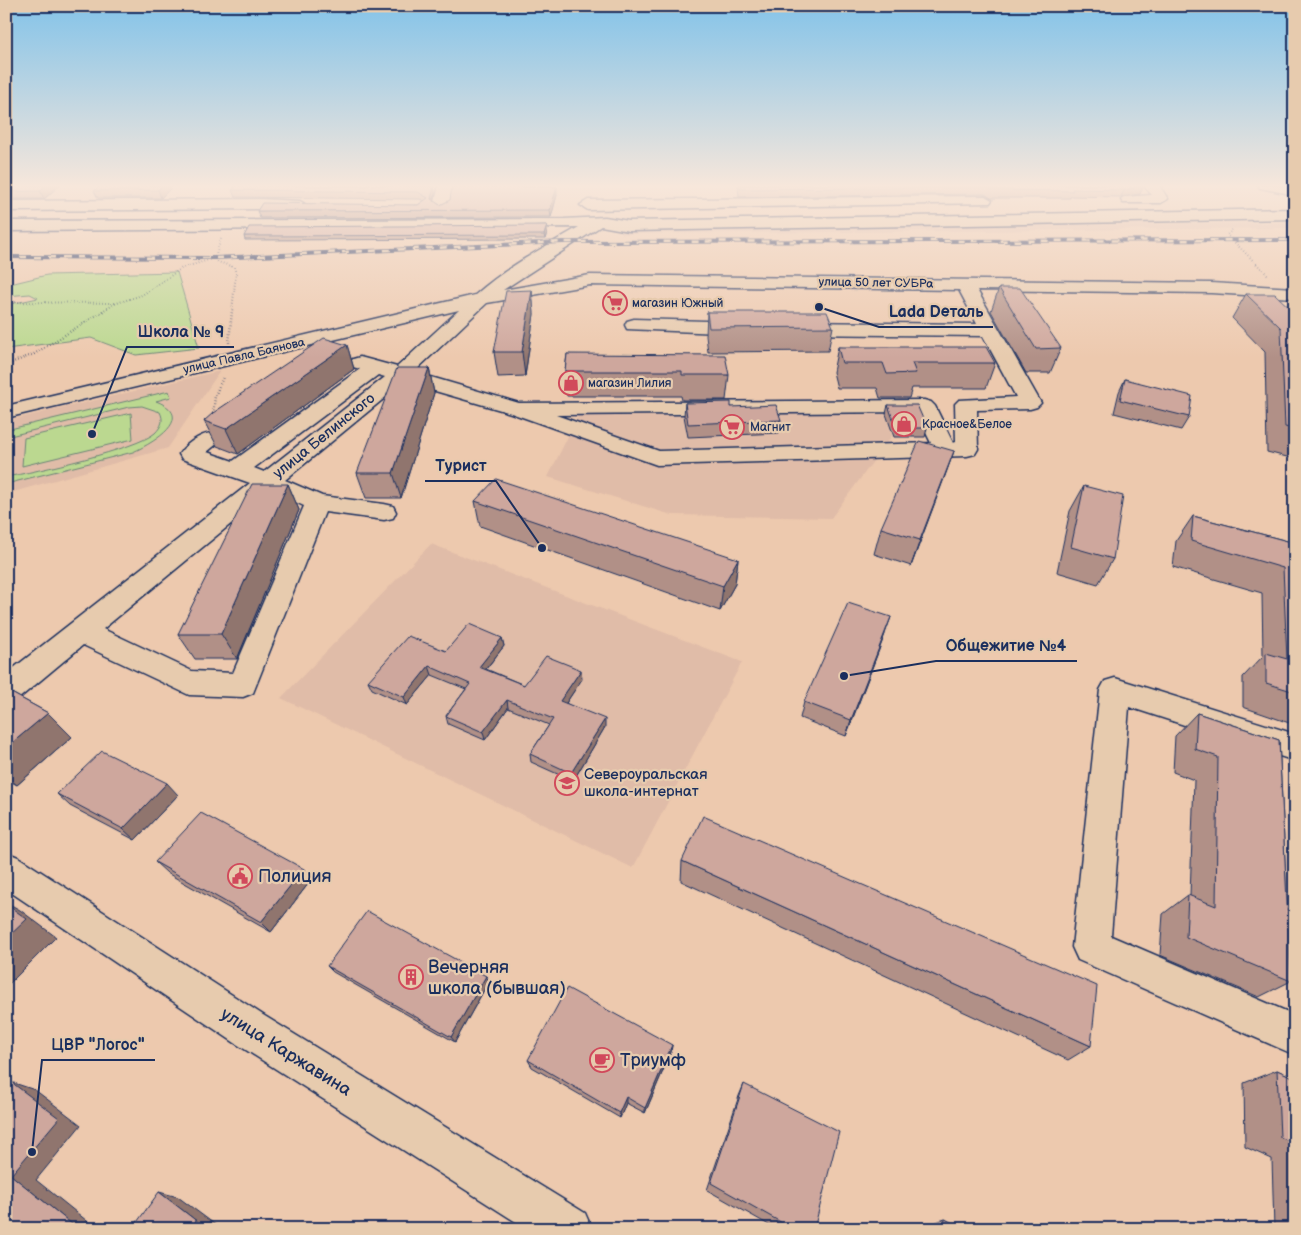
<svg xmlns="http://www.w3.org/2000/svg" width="1301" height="1235" viewBox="0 0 1301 1235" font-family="'Balsamiq Sans',sans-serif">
<rect width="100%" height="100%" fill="#edc9ae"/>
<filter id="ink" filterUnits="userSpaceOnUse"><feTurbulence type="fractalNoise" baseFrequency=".02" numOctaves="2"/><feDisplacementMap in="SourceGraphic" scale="10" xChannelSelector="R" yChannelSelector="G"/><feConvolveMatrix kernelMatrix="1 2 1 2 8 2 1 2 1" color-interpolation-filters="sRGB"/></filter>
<g filter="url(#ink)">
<path fill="#e0bca8" d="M1295,222V228L622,234V228Z
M220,371L168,448L6,494V421Z
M885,413L892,436L831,518L672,515L548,477L578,416Z
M431,544L742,662L633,868L281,698Z"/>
<path fill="#bbd890" stroke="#6b8477" d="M177,272L199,348L136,355L91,338L6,349V305L38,298L30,294L6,296V285L47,275Z
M169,391L171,397L156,401C198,417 153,443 133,452L6,484V477C34,472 137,449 155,433C162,426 164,420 160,412L142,406L129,407L6,437V430Z
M131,413L133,439L22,466L24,438Z"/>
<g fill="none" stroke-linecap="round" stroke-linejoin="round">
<defs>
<path id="minor" d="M439,185H453L450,206L442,211L434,206Z
M1143,185H1159L1168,199L1161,203H1123L1121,200L1123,197L1152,195Z
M1258,185L1295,187V195L1260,188Z
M985,196L992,200L990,203L588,210L580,205L588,200Z
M261,199L300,201L308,206L300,211L261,209L6,211V201Z
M1295,209V219L629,231L601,226L503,290L590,275L1211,283L1295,288V298L1211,293L977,290L1041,403L1037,407L1030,409L977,410L978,449L975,454L967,456L657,465L511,413L404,382L285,480L322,496L384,504L393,506L396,512L393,518L384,520L325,512L253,693L243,697L189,695L83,645L17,700L6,703V674L250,483L182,459L179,454C187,442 206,430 221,433L224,438L207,452L233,461L360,369L353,367L350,363L353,359L360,357L397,367L459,310L6,418V406L475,295C505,268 544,247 579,227L6,231V221L564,219L605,217L629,221ZM590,285L959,290L977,324L796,322L789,324L787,328L789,332L796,334L983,336L1016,397L959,400L955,404L956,442L953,443L935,406L931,402L924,400L519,403L414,372L487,303ZM378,375L385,377L264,472L254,468ZM916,412L931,443L659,451L556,415ZM271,491L304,506L233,673L192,671L103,629Z
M634,319L743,322L750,324L752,328L750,332L743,334L627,329L625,325L627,321Z
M1115,678L1295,734V761L1129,707L1111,936L1295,1015V1055L1078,960L1072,947L1100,690L1105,681Z
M6,852L18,857L263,1015L585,1213L592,1229H527L235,1043L6,889Z"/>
</defs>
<use href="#minor" stroke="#1b2f5e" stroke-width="3"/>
<path stroke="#1b2f5e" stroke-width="2" stroke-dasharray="0.5 2.5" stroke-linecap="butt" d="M1232,230L1227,235L1268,275
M221,239L215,258L218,262L234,267L236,273L232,311
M6,302L116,303
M102,311L117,303L142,295L182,268L215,258"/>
<path stroke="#1b2f5e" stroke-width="2.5" stroke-dasharray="0.5 2.5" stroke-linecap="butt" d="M229,343L232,310
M6,365L34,354L105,310
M213,416L215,396L223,377"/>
<use href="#minor" fill="#e7cbae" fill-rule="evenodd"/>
<defs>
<path id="rail" d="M6,257L215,258L563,242L1295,240"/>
</defs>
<use href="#rail" stroke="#1b2f5e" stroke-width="4"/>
<use href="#rail" stroke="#e7cbae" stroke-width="2.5" stroke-dasharray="7" stroke-linecap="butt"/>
</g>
<path fill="#b19087" stroke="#1b2f5e" d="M6,185H60L44,199H6Z
M100,185H174L161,198H98L94,191Z
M738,185H1142L1143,186L1140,194L1121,197L1071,196L1070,198H991L985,194L739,197Z
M434,186L435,193L433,201L440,205L557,195L551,217L260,218L257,211L418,205L424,201L420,199L235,197L232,190Z
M547,225L548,229L545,239L245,240L244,236Z
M999,288L1061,348L1050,373H1026L991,311Z
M532,290L534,314L525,376L498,377L494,352Z
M1246,294L1295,313V459L1267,452L1265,352L1232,318Z
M707,312L833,327L828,351L708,352L706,336Z
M347,345L354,369L238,454L217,446L204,421Z
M838,347L995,363L986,388H912L909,398H880L877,388H837L833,372Z
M567,354L729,375L726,400H682L681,396H567L565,371Z
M429,368L434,393L401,498H366L357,473Z
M1125,379L1189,417L1181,430L1114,413L1119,392Z
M685,403L731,407L781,420L779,433L688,437L684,416Z
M888,405L927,428L925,437H894L886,414Z
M954,451L911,566L874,554L881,528Z
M288,484L299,510L237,659H195L178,634Z
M1084,486L1113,559L1098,584L1057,572L1070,511Z
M475,501L738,559L735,584L720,611L480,526Z
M1193,516L1295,543V725L1243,707V677L1263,656L1262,593L1173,567L1176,541Z
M885,634L846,736L800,718L804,702Z
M502,638L504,646L486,669L524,685L582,679L566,703L605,727L573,781L531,762L530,754L549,725L508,708L485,740L448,724L446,716L466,689L432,675L407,705L372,689L368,681L446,651Z
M6,690L48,713L72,737L17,785L6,779Z
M1197,713L1279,740L1291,981L1259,997L1160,955L1163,914L1188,895L1190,896L1194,780L1173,772L1175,736Z
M57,794L178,795L135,840L70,806Z
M682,861L1091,1046L1068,1060L681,881Z
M155,862L304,869L312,879L271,932L167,873Z
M327,966L486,976L489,981L455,1042L333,972Z
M672,1045L671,1052L645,1113L626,1103L620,1118L532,1067L528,1060Z
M1277,1070L1295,1078V1229H1274L1272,1159L1245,1147L1244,1083Z
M744,1084L814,1229H776L707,1190L739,1096Z
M945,1219L964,1229H935L936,1222Z"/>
<path fill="#90756e" stroke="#1b2f5e" d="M47,185H60L44,199L40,191Z
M163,185H174L161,198L158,190Z
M434,186L435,193L432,207L431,199Z
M1143,186L1140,194L1121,197L1124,190Z
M557,187V195L551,217L550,210Z
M547,225L548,229L545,239L544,235Z
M532,290L534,314L525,376L522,352Z
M347,345L354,369L238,454L226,429Z
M429,368L434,393L401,498L393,473Z
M954,451L945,476L911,566L920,540Z
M288,484L299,510L237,659L221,634Z
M738,559L735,584L720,611L723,586Z
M891,617L885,634L846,736L851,720Z
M502,638L504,646L481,675L479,667Z
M429,666L432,675L407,705L404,697Z
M581,670L582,679L562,709L560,701Z
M507,700L508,708L485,740L483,732Z
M48,713L72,737L17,785L6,776V748Z
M605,719V727L573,781L571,773Z
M167,783L178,795L135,840L123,829Z
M304,869L312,879L271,932L261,922Z
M6,902L20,910L56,937L6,987Z
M486,976L489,981L455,1042L451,1037Z
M672,1045L671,1052L645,1113V1108Z
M11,1082L35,1090L81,1125L36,1180L97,1229H78L11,1175Z
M626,1097V1103L620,1118L619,1113Z
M159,1192L178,1197L221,1229H207Z"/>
<path fill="#cea79d" stroke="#1b2f5e" d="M6,185H47L40,191L6,192Z
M100,185H163L158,190L94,191Z
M236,185L367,186V185L434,186L431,199L440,205L450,200L452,186L557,187L550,210L257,211L262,203L418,205L428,198L418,192L232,190Z
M740,185H1142L1143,186L1124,190L1072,189L1073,191L994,190L987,187L740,189Z
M547,225L544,235L244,236L249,227Z
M999,288H1020L1061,348L1036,349Z
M532,290L522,352H494L506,291Z
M1246,294H1275L1295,313V429L1285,427L1281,328Z
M707,312H827L833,327L709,328Z
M324,338L347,345L226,429L204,421L213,413Z
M838,347H986L995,363H912L916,373L887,374L883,363H842Z
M567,354L725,355L729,375H682V371H565Z
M397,368H429L393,473H357Z
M1125,379L1192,396L1189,417L1120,400Z
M731,402V407L776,405L781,420L688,424L685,403Z
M888,405H917L927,428H896Z
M919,441L954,451L920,540L881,528Z
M496,479L738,559L723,586L475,501Z
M252,484H288L221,634H178Z
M1084,486L1123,496L1113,559L1071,547Z
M1193,516L1295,543V692L1266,683V653L1287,659L1283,568L1191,541Z
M848,603L891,617L851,720L804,702Z
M469,624L502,638L479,667L524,685L546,656L581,670L560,701L605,719L571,773L530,754L553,719L507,700L483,732L446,716L470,684L429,666L404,697L368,681L408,636L446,651Z
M6,690L48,713L6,748Z
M1197,713L1279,740L1291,981L1186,937L1188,895L1216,906L1218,757L1195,749Z
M102,751L167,783L123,829L57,794Z
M201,813L304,869L261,922L155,862Z
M703,816L1097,986L1091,1046L682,861Z
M6,904L27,919L6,939Z
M367,911L486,976L451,1037L327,966Z
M567,988L672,1045L645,1108L626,1097L619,1113L528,1060Z
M1277,1070L1295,1078V1144L1280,1137Z
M11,1082L59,1118L11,1175L78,1229H6V1087Z
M744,1084L839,1132L814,1229H793L711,1183Z
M159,1192L207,1229H132Z
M945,1219L964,1229H944Z"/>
</g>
<linearGradient id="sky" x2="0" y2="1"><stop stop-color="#83c3e9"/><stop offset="0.52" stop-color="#f7e7db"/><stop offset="1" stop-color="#f7e7db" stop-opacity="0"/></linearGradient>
<rect width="1301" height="358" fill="url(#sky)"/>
<defs>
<symbol id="supermarket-ring" viewBox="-11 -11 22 22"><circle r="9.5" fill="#e7cbae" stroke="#d1495b" stroke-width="1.5"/><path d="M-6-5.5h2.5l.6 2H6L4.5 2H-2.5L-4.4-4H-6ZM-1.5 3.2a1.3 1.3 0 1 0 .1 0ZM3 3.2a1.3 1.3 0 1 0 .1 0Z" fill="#d1495b"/></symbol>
<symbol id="shop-ring" viewBox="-11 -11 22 22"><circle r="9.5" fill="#e7cbae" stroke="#d1495b" stroke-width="1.5"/><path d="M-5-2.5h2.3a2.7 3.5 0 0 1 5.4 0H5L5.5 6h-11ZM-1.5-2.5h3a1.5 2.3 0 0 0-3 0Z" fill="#d1495b"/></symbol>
<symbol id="school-ring" viewBox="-11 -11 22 22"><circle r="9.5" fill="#e7cbae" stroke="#d1495b" stroke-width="1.5"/><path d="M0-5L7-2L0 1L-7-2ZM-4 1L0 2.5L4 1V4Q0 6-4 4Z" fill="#d1495b"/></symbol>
<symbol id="civic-ring" viewBox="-11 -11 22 22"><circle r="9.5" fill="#e7cbae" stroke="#d1495b" stroke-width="1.5"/><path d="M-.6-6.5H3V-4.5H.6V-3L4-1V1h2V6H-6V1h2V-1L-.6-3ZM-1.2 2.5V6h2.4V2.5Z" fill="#d1495b"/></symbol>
<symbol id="building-ring" viewBox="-11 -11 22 22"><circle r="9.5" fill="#e7cbae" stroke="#d1495b" stroke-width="1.5"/><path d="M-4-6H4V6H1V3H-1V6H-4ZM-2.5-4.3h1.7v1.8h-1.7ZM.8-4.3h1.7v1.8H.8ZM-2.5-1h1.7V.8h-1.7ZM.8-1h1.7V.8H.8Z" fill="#d1495b"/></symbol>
<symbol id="cafe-ring" viewBox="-11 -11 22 22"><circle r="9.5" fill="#e7cbae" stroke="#d1495b" stroke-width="1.5"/><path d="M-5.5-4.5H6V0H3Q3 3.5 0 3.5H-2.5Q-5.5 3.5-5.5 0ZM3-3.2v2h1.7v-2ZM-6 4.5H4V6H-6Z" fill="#d1495b"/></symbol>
</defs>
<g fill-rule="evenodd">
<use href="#supermarket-ring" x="601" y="289" width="28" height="28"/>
<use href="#shop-ring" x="557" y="369" width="28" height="28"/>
<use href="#shop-ring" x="890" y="410" width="28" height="28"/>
<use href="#supermarket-ring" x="718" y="413" width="28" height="28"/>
<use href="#school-ring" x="553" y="769" width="28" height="28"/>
<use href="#civic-ring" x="226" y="862" width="28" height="28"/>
<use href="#building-ring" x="397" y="963" width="28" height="28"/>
<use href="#cafe-ring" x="588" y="1046" width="28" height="28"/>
</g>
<g text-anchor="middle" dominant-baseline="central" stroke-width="4.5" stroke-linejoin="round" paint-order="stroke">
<g font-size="12" fill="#1b2f5e" stroke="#e7cbae">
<text transform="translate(876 283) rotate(1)">улица 50 лет СУБРа</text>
<text transform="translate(244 356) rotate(-13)">улица Павла Баянова</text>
</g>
<g font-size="12" fill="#1b2f5e" stroke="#e7cbae" text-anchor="start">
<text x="632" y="303">магазин Южный</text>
<text x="588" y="383">магазин Лилия</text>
<text x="922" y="424">Красное&amp;Белое</text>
<text x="750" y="427">Магнит</text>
</g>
<g font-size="15" fill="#1b2f5e" stroke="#e7cbae">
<text transform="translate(324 436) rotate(-39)">улица Белинского</text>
</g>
<g font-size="15" fill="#1b2f5e" stroke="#e7cbae" text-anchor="start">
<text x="584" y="774">Североуральская<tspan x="584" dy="17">школа-интернат</tspan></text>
</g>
<g font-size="18" fill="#1b2f5e" stroke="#e7cbae" text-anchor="start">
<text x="258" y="876">Полиция</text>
<text x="428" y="967">Вечерняя<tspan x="428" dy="21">школа (бывшая)</tspan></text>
<text x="620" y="1060">Триумф</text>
</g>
<g font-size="18" fill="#1b2f5e" stroke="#e7cbae">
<text transform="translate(286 1052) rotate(32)">улица Каржавина</text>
</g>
</g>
<path fill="none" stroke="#1b2f5e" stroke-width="2" d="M819 307L879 327H993M92 434L127 347H234M542 548L496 481H425M844 676L936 661H1077M32 1152L42 1060H155"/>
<g fill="#1b2f5e" stroke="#e7cbae" stroke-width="2">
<circle cx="819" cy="307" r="5"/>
<circle cx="92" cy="434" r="5"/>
<circle cx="542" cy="548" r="5"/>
<circle cx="844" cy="676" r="5"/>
<circle cx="32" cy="1152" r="5"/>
</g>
<g font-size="16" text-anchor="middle" font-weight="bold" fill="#1b2f5e" stroke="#e7cbae" stroke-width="4.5" stroke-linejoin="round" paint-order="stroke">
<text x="936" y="317">Lada Dеталь</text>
<text x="181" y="337">Школа № 9</text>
<text x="461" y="471">Турист</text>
<text x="1006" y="651">Общежитие №4</text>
<text x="98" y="1050">ЦВР "Логос"</text>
</g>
<rect width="1301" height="1235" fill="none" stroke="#e7cbae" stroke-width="25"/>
<rect x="12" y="12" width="1276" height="1210" fill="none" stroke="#1b2f5e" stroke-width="2" filter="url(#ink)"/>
</svg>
